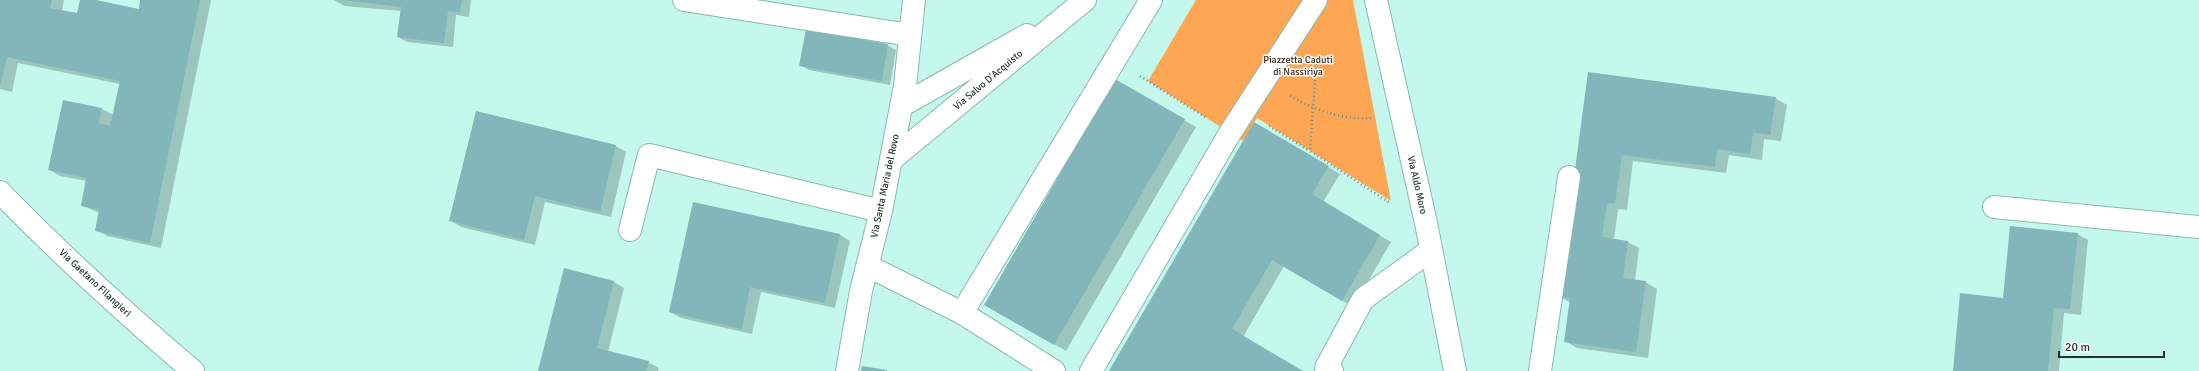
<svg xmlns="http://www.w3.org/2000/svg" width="2199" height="371" viewBox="0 0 2199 371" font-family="Signika,sans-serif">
<rect width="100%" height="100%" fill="#c4f8ed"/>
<path fill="#fea654" d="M1196,0H1353L1391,201L1257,118L1243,141L1148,81Z"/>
<path fill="#0003" d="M0,0H64L62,11L78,14L81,0H91L139,10L141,0H211L161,248L107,236L96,230L99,213L82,205L87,181L60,176L50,170L102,109L114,115L120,84L18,63L12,92L0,89Z
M334,0H471L469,17L456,15L453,47L407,42L398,37L401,11L344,6Z
M887,45L896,50L890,85L809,70L800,65Z
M1589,73L1775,98L1787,105L1781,141L1764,139L1762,160L1729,155L1726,173L1633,161L1627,210L1618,209L1614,240L1628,242L1639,248L1635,281L1645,282L1657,289L1648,358L1577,348L1565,341L1571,303L1559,296Z
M1115,80L1196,127L1066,351L985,304Z
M477,112L616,146L626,152L611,217L545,202L535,245L461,227L450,220Z
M1254,124L1340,174L1323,202L1391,242L1353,307L1284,266L1243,337L1301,371H1109Z
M839,234L850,241L835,308L761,292L752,334L681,318L670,312Z
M2077,234L2088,240L2081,315L2064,313L2059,371H1954L2004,299Z
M614,282L624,288L608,352L648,362L659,368L658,371H539Z"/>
<path fill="#83b6ba" d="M0,0H52L50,8L77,13L80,0H96L139,9L140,0H200L150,243L95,231L99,210L81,206L86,178L48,170L63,100L102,108L99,123L110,126L120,81L7,57L0,86Z
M342,0H462L460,13L448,11L444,43L397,37L401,7Z
M806,29L888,44L882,81L799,66Z
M1588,72L1776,97L1770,135L1753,133L1750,154L1717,149L1715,167L1622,155L1615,204L1607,203L1602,237L1628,241L1623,278L1646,281L1636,352L1564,342L1570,298L1558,297Z
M1115,79L1185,119L1054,345L984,305Z
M476,111L616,145L600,212L535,196L524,240L449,221Z
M1254,122L1329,166L1312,194L1380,235L1342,301L1272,260L1232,329L1303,371H1109Z
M693,202L840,234L825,303L750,287L742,329L669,312Z
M2010,226L2078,233L2070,309L2054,308L2048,371H1953L1960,293L2003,298Z
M564,268L614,281L597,348L649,361L646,371H538Z
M862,366L887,370V371H861Z"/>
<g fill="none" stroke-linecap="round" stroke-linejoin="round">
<defs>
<path id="minor" d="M684,0L910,35
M1376,0L1426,223L1455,371
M901,106L1027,35
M891,160L1085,0
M0,192C61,255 126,314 193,371
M1994,207L2199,227
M630,230L649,155L881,211
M868,266L962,313L1054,371
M962,313L1151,0
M847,371L861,291L881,211L905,86L914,0
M1091,371L1230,133L1316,0
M1332,371L1326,368L1363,299L1431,250
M1540,371L1569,177"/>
</defs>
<use href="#minor" stroke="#88b9b0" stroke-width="24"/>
<path stroke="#6c9089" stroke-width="2.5" stroke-dasharray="1 3" stroke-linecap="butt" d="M1316,64L1310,151L1390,203
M1140,76L1205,117
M1290,96C1318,111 1341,120 1372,118
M1269,126L1310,151"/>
<use href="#minor" stroke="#fff" stroke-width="22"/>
</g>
<g text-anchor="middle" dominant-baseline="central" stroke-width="3" stroke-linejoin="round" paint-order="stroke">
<g font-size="10" fill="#3d2b1b" stroke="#fff">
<text x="1298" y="60">Piazzetta Caduti<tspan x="1298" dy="12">di Nassiriya</tspan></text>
</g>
<g font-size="10" fill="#203531" stroke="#fff">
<text transform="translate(988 80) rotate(-40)">Via Salvo D'Acquisto</text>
<text transform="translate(1417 185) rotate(77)">Via Aldo Moro</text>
<text transform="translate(885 186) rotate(-78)">Via Santa Maria del Rovo</text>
<text transform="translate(95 283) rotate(43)">Via Gaetano Filangieri</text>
</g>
</g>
<path d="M2059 351v6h105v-6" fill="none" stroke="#203531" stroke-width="2"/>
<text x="2065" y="351" font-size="12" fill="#203531" stroke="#ffffff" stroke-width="3" paint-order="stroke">20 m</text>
</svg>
